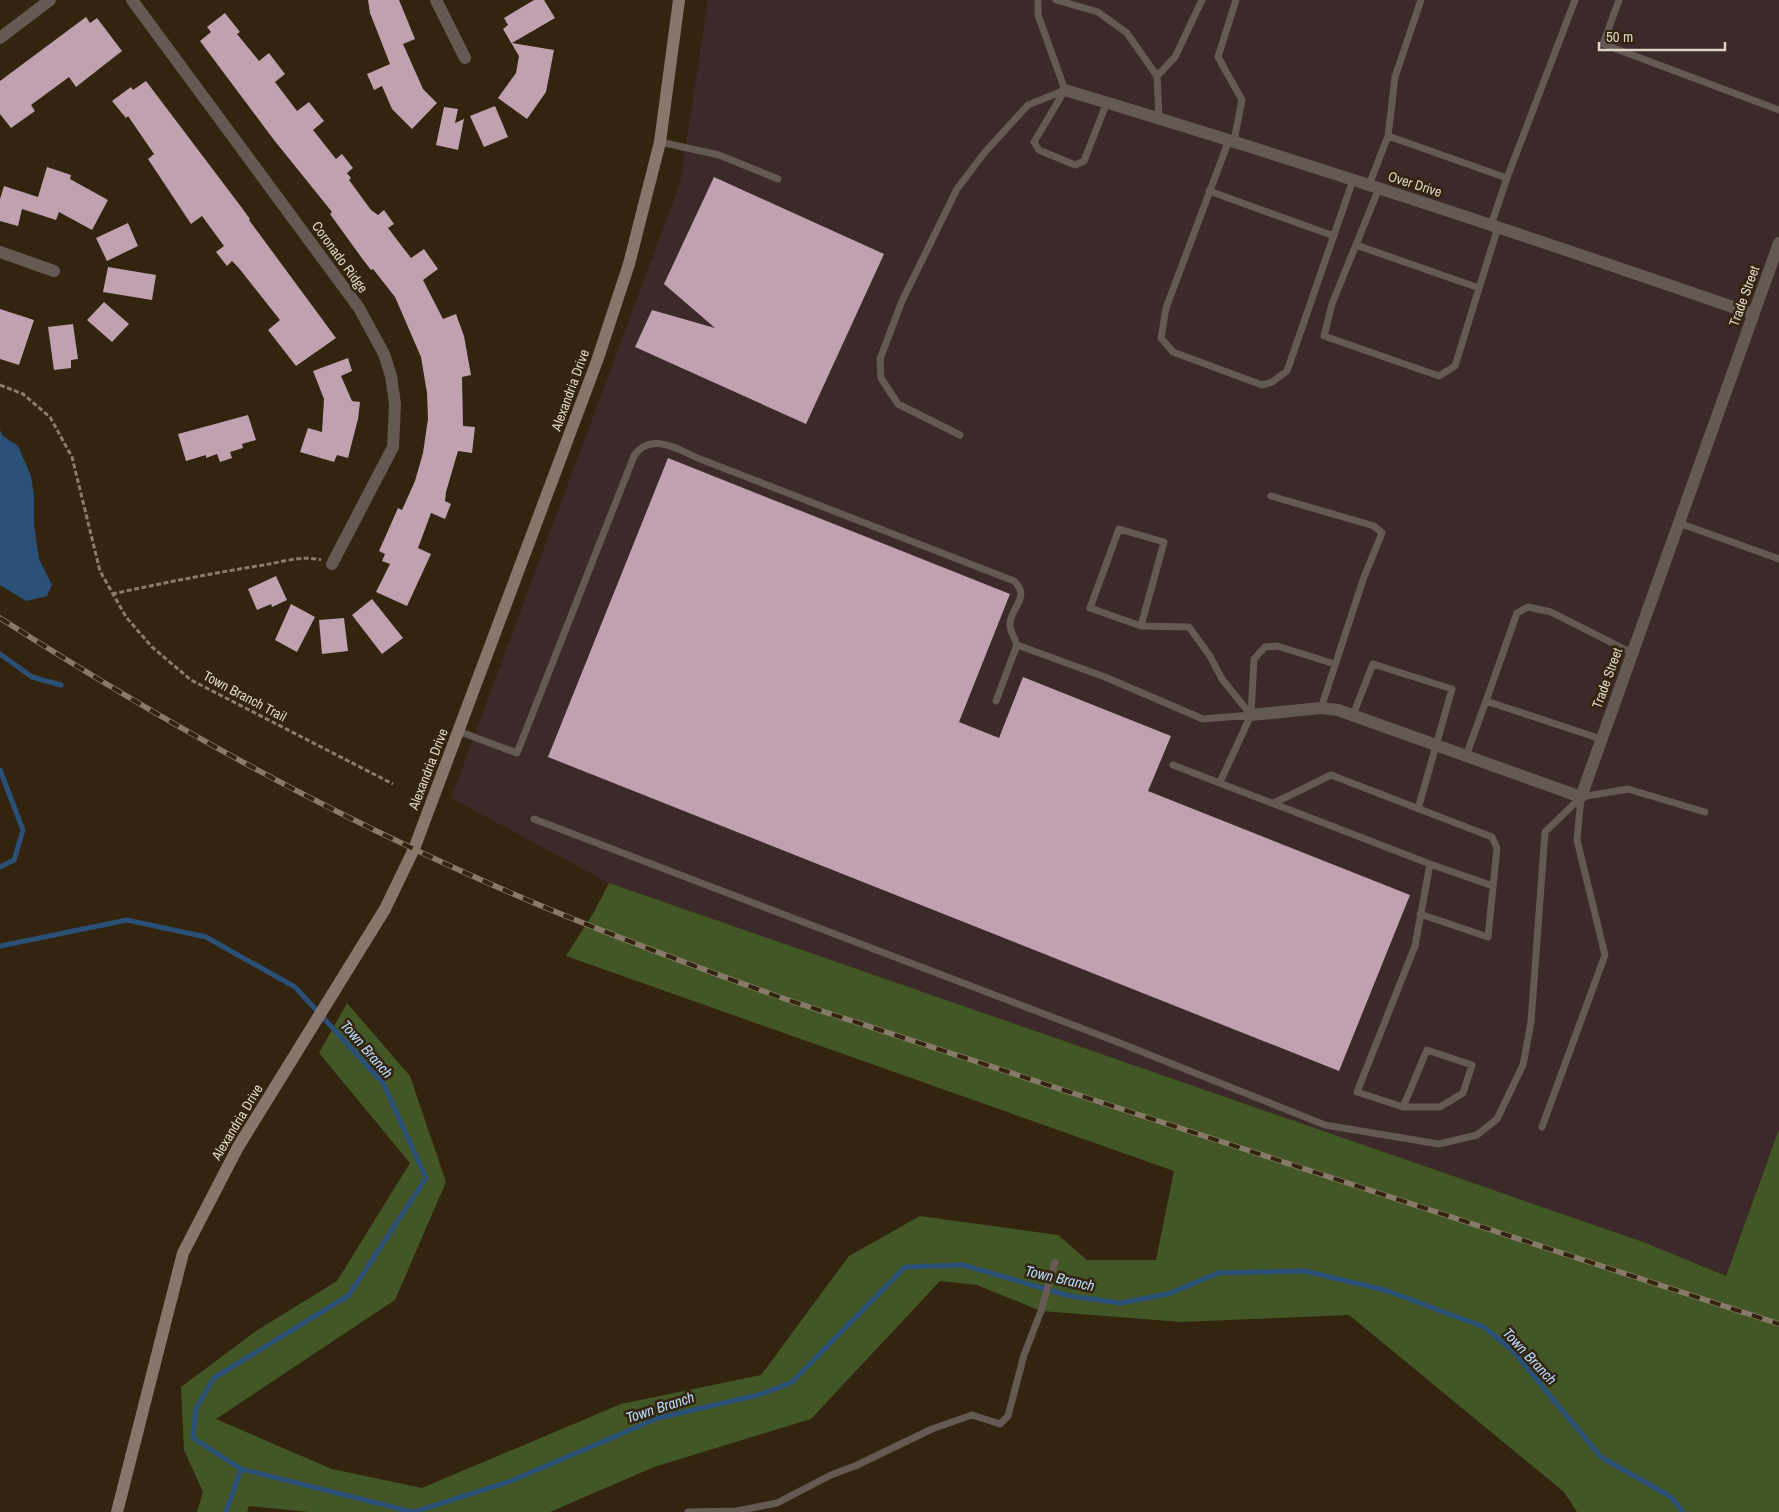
<svg xmlns="http://www.w3.org/2000/svg" width="1779" height="1512" viewBox="0 0 1779 1512" font-family="'Archivo Narrow',sans-serif">
<rect width="100%" height="100%" fill="#33240f"/>
<path fill="#3c2929" d="M708,0H1779V1129L1726,1276L1646,1243L609,883L451,798L680,183Z"/>
<path fill="#425725" d="M609,883L1646,1243L1726,1276L1779,1129V1512H1577L1564,1492L1349,1315L1182,1322L1041,1311L977,1285L940,1281L811,1419L654,1467L550,1512H309L249,1506L247,1512H197L203,1492L184,1450L181,1387L256,1331L337,1281L410,1163L319,1053L347,1003L410,1076L446,1182L395,1300L216,1419L332,1469L422,1488L621,1404L761,1375L849,1256L920,1216L1058,1235L1087,1260H1156L1174,1171L566,956L594,912Z"/>
<path fill="#2a5077" d="M0,430L3,436L18,446L31,476L34,496V524L39,559L52,585L47,596L26,601L0,585Z"/>
<g fill="none" stroke-linecap="round" stroke-linejoin="round">
<path stroke="#2a5077" stroke-width="5" d="M0,654L32,677L61,685
M0,770L23,830L14,860L0,867
M0,946L127,920L206,937L295,987L383,1083L426,1178L349,1295L214,1378L196,1408L193,1438L241,1469L412,1512
M226,1512L241,1469
M414,1512L511,1481L658,1418L758,1395L791,1383L905,1267L963,1265L1070,1296L1120,1303L1168,1294L1218,1273L1304,1271L1385,1290L1484,1327L1513,1351L1601,1457L1671,1497L1683,1512"/>
</g>
<path fill="#bfa1b0" d="M368,0H399L415,39L403,44L423,89L437,103L412,129L392,109L382,86L374,90L367,74L390,64L370,13Z
M534,0H544L555,18L512,43L554,50L546,92L527,119L498,98L516,73L519,56L503,29L508,25L504,18Z
M225,13L240,32L237,34L259,61L269,53L285,74L275,82L297,111L309,102L324,121L313,130L336,159L342,154L353,168L347,173L351,178L349,180L371,210L378,215L384,210L394,224L388,228L411,258L424,249L438,269L423,280L443,319L456,314L464,336L471,375L462,377L463,426L475,427L472,453L458,451L446,492L445,501L451,504L445,519L431,513L418,548L431,554L407,606L376,592L390,564L382,561L385,554L379,551L398,508L402,510L415,481L423,453L428,419L427,393L421,357L395,297L373,269L371,270L361,257L330,214L332,212L274,140L200,41L211,32L207,27Z
M86,17L90,23L97,18L122,51L76,87L69,77L31,105L35,111L11,128L0,114V81Z
M146,81L242,208L250,219L249,220L336,338L296,366L268,330L280,320L238,267L232,261L227,266L216,252L224,246L202,216L191,224L148,159L154,154L128,116L126,118L112,101L131,87L133,90Z
M495,106L508,137L484,147L470,116Z
M444,107L458,109L455,123L464,119L458,150L436,145Z
M47,167L71,175L70,179L108,200L92,230L59,212L56,220L22,209L18,226L0,221V199L4,186L38,197Z
M714,177L884,254L806,424L635,347L652,310L715,328L664,284Z
M128,223L138,246L107,261L96,238Z
M108,267L156,275L152,300L103,292Z
M104,302L129,324L112,342L87,320Z
M0,309L34,320L19,365L0,359Z
M73,324L78,359L71,360V368L54,370L48,327Z
M348,358L352,371L341,376L352,401L360,402L358,419L348,458L337,455L334,462L300,452L308,428L322,432L324,399L313,371Z
M248,415L256,440L242,444L243,448L230,452L232,458L220,462L217,454L206,458V455L186,461L178,434Z
M668,458L1010,594L959,722L999,738L1023,677L1171,736L1148,791L1410,895L1339,1071L548,757Z
M276,576L287,600L272,607L271,604L257,610L248,589Z
M372,599L403,638L382,654L352,615Z
M291,604L315,617L297,652L275,640Z
M344,618L348,651L322,654L319,620Z"/>
<g fill="none" stroke-linecap="round" stroke-linejoin="round">
<path stroke="#897c6b" stroke-width="3" stroke-dasharray="5 2.5" stroke-linecap="butt" d="M0,385L23,394L50,417L72,457L100,571L126,617L152,647L191,680L393,784
M112,594C163,583 213,573 264,565C282,562 303,555 321,560"/>
<path stroke="#655954" stroke-width="7" d="M1038,0V15L1065,90L1034,142L1039,150L1075,165L1084,161L1107,102
M1056,0L1098,12L1127,33L1157,76
M1619,0L1603,44L1779,110
M1159,118L1157,76L1175,57L1202,0
M1388,136L1395,77L1421,0
M1229,140L1166,308L1161,338L1173,352L1262,385L1272,382L1287,371L1353,180
M1234,141L1242,100L1218,57L1236,0
M660,142L719,155L778,179
M1507,178L1575,0
M1369,185L1388,136L1507,178L1491,225
M1379,188L1332,304L1324,336L1439,376L1455,366L1498,227
M1209,191L1334,236
M1356,245L1479,288
M960,435L898,404L881,378L880,359L902,301L957,189L985,152L1028,105L1065,90
M1271,496L1374,526L1382,533L1364,577L1321,708
M1679,523L1779,559
M1141,626L1164,542L1119,529L1090,608L1141,626L1189,627L1210,656L1222,679L1251,715
M996,701L1017,645L1105,677L1203,719L1251,715
M1486,701L1517,613L1528,607L1551,612L1632,653
M1353,715L1373,664L1452,689L1418,809
M458,731L517,753L634,456C651,431 679,450 700,459L1014,581C1032,598 1009,608 1010,625C1010,631 1015,639 1017,645
M1466,756L1486,701L1601,739
M1173,765L1430,864L1415,946L1357,1092L1403,1107H1440L1463,1093L1472,1065L1427,1050L1403,1107
M1220,782L1251,715L1254,659L1265,647L1277,646L1335,664
M1274,803L1331,775L1492,837L1497,848L1488,937L1420,914
M534,819L1120,1043L1325,1125L1439,1144L1477,1135L1497,1119L1523,1065L1531,1022L1545,832L1581,797L1628,789L1705,812
M1430,864L1493,886
M1542,1127L1605,955L1577,840L1581,797
M688,1512L737,1511L777,1503L831,1475L855,1466L932,1429L972,1415L1000,1424L1008,1416L1024,1355L1041,1311L1055,1262"/>
<path stroke="#655954" stroke-width="12" d="M132,0L359,308L384,354L391,376L395,404L393,447L332,564
M436,0L465,58
M0,38L50,0
M1065,90C1296,159 1525,235 1753,314
M0,252L54,271
M1251,715L1321,708L1338,710L1581,797L1779,243"/>
<path stroke="#88756c" stroke-width="12" d="M117,1512L183,1253L238,1147L385,909L414,849L597,361L629,264L660,142L679,0"/>
<defs>
<path id="rail" d="M0,618C133,703 271,782 414,849C535,907 660,954 785,999L1779,1324"/>
</defs>
<use href="#rail" stroke="#877a69" stroke-width="5.5"/>
<use href="#rail" stroke="#33240f" stroke-width="4" stroke-dasharray="11" stroke-linecap="butt"/>
</g>
<g text-anchor="middle" dominant-baseline="central" stroke-width="5" stroke-linejoin="round" paint-order="stroke">
<g font-size="14" fill="#ded4c7" stroke="#33240f">
<text transform="translate(1415 184) rotate(18)">Over Drive</text>
<text transform="translate(340 257) rotate(54)">Coronado Ridge</text>
<text transform="translate(1744 296) rotate(-70)">Trade Street</text>
<text transform="translate(570 390) rotate(-70)">Alexandria Drive</text>
<text transform="translate(1607 678) rotate(-70)">Trade Street</text>
<text transform="translate(245 696) rotate(28)">Town Branch Trail</text>
<text transform="translate(428 769) rotate(-69)">Alexandria Drive</text>
<text transform="translate(237 1122) rotate(-59)">Alexandria Drive</text>
</g>
<g font-size="15" font-style="italic" fill="#b4d8fe" stroke="#33240f">
<text transform="translate(367 1049) rotate(49)">Town Branch</text>
<text transform="translate(1060 1278) rotate(13)">Town Branch</text>
<text transform="translate(1530 1356) rotate(47)">Town Branch</text>
<text transform="translate(660 1407) rotate(-18)">Town Branch</text>
</g>
</g>
<path d="M1599 42v8h126v-8" fill="none" stroke="#ded4c7" stroke-width="2.5"/>
<text x="1606" y="42" font-size="15" fill="#ded4c7" stroke="#33240f" stroke-width="4" paint-order="stroke">50 m</text>
</svg>
